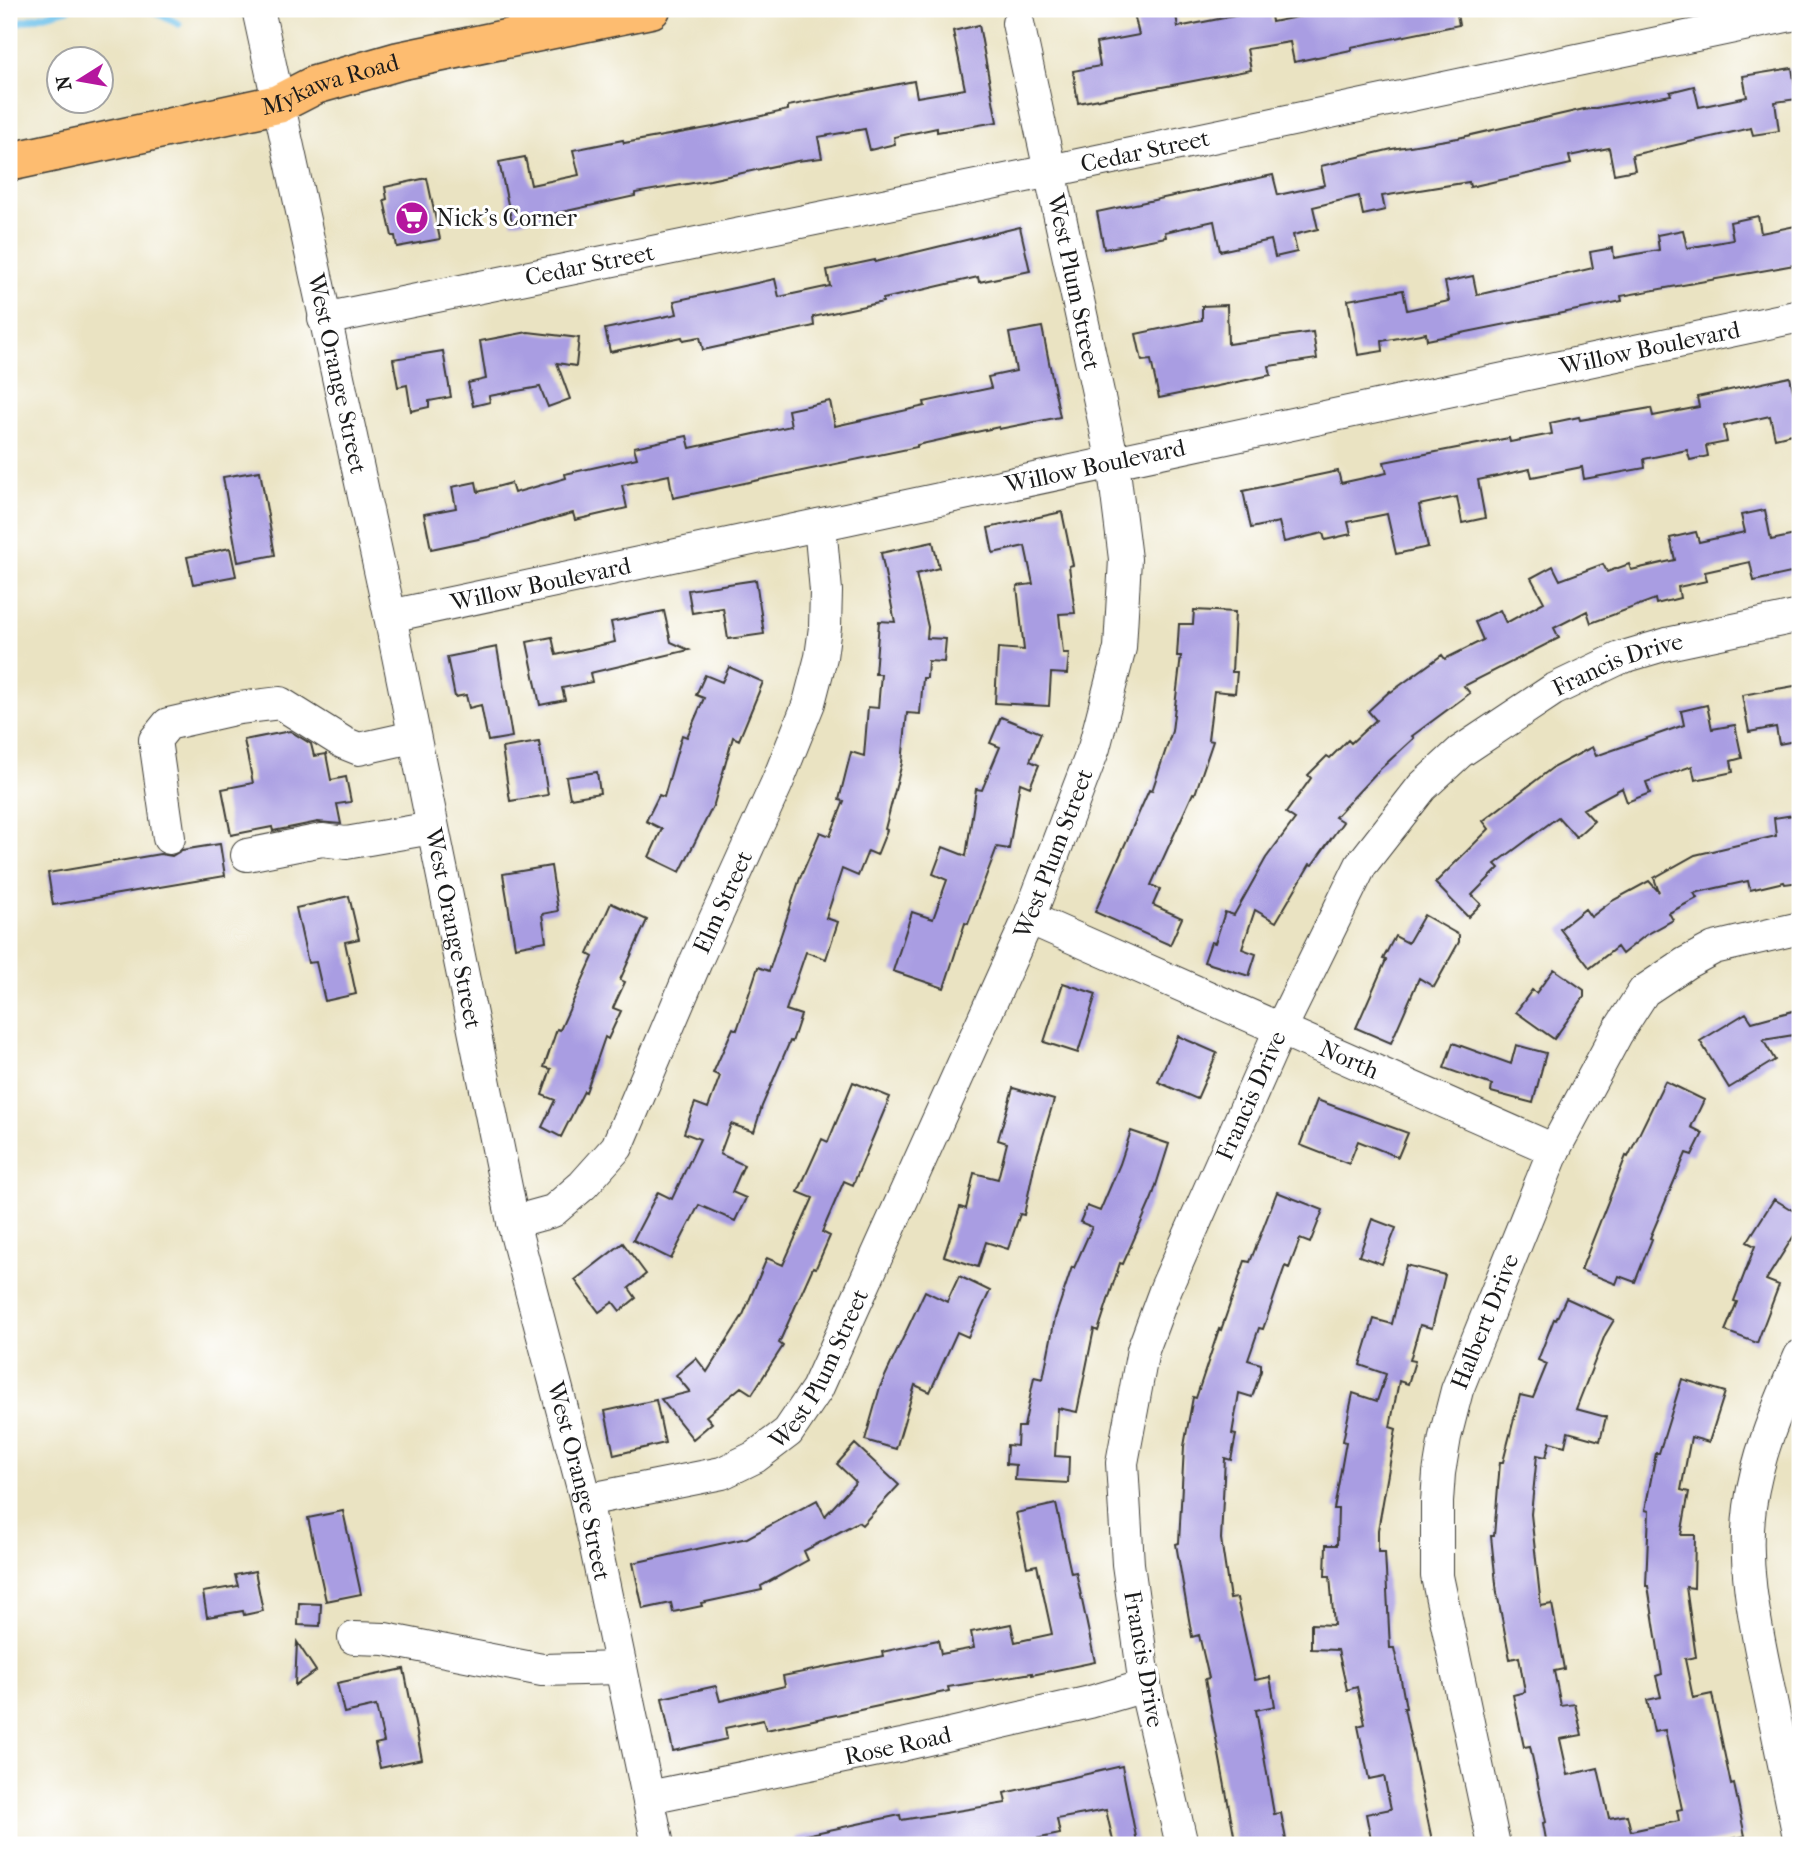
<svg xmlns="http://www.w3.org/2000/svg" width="1809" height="1854" viewBox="0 0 1809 1854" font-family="'IM FELL French Canon',serif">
<rect width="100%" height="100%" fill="#fff"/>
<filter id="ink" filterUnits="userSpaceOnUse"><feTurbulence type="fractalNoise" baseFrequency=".0143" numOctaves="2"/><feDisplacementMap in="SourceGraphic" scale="14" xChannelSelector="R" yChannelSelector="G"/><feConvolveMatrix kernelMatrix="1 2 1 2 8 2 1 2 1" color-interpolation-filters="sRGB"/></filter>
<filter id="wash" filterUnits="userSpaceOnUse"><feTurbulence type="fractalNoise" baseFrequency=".00686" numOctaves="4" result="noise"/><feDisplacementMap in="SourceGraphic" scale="28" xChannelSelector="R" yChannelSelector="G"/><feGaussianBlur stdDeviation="1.57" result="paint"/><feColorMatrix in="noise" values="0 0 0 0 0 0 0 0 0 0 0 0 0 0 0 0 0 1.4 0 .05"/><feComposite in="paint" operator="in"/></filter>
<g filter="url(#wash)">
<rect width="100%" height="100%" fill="#eae3c2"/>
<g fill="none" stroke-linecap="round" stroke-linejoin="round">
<path stroke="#6fc2eb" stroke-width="7" d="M149,9L179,24
M9,25L68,9"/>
</g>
<g id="blocks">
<path fill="#a99de2" d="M1133,9H1175L1178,27L1270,9L1272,22L1337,9H1343L1344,13L1365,9H1456L1459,25L1351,47V50L1294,62L1290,42L1247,49L1251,70L1078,103L1073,71L1100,66L1096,43L1139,35Z
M979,25L997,122L937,132V128L894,137L895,144L870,150L865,129L818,137L822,158L797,161L710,180L635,193V196L512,223L499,162L525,157L531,185L579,175L573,150L623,140L624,143L713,127L788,110V106L914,81L917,97L965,89L953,31Z
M1792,68L1797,99L1775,102L1779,131L1753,135L1751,128L1632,155L1635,170L1614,174L1609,148L1569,156L1571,164L1470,187L1469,182L1382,196L1385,210L1363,215L1359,196L1313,207L1318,229L1293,235L1297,252L1275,257L1271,240L1220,251L1214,221L1165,232L1166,237L1104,249L1097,212L1273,175L1278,195L1325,185L1321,166L1392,149L1458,138L1584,109V110L1671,95L1670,92L1694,86L1699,107L1747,97L1743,76Z
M427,178L440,239L397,247L395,236H392L384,200L387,199L385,187Z
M1758,216L1761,233L1800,225V264L1621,296L1622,301L1427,340L1426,333L1382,341L1383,351L1358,355L1348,300L1403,290L1407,310L1449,301L1445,282L1473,276L1477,295L1593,268L1590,252L1613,248L1614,258L1659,250L1657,235L1683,230L1687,248L1733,240L1730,222Z
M1020,227L1030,271L979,282L978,277L883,299V302L813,317L814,326L703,350L700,337L683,340L682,337L610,352L605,329L677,314L674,301L775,279L779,297L830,286L827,270L875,260V262Z
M1227,305L1228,344L1313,332L1317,359L1269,366L1271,375L1159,398L1151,360L1142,361L1136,334L1202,320V306Z
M1042,327L1060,417L999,429V427L917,445V447L673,498L669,475L622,485L627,508L575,520L573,513L488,537L431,549L424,514L456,508L452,487L476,482L478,492L511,483L514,493L566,478L565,474L637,458L634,447L687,436L690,448L791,426L788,410L830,401L835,426L925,406L924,402L991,388L988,377L1016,371L1009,333Z
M528,332L579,338L576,366L557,363L570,399L548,407L540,387L489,396L490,402L473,406L468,383L486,379L480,341Z
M443,351L451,397L429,401V407L411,411L407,385L398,387L393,359Z
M1790,377L1800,422V432L1775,438L1770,416L1724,426L1727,442L1706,446L1708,456L1690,460L1687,450L1644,459L1645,468L1584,479L1582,467L1532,477L1530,469L1478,480L1485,518L1462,523L1457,497L1419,505L1428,547L1396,554L1387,514L1348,522L1351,534L1325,540L1323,533L1284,542L1279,522L1251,528L1243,491L1338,471L1341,483L1387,473L1384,462L1509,438L1510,442L1552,434L1550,423L1579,417L1580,420L1651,408L1653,416L1699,407L1697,397Z
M260,471L275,555L238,562L223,477Z
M1765,510L1771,540L1800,534V571L1754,581L1750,562L1705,572L1707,581L1678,587L1680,598L1656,604L1655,599L1591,623L1587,611L1554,628L1559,638L1464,686L1470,693L1412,736L1414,738L1378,771L1335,817L1343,822L1312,865L1310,864L1276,922L1255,910L1242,949L1256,954L1249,976L1204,962L1211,942L1215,943L1225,912L1234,915L1266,858L1295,819L1286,813L1311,778L1308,775L1327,756L1330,758L1348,740L1351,743L1376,720L1368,711L1390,691L1391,692L1442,655L1445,659L1483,640L1475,622L1500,610L1506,623L1544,602L1531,578L1553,566L1560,580L1603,564L1607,572L1629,564L1631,570L1675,560L1670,538L1696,532L1699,542L1745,532L1741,515Z
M1062,512L1073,565L1069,566L1075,613L1059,614L1063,653H1069L1067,674L1051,673L1049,706L995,703L998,648L1024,650L1017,586L1033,584L1025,546L993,553L988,528Z
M933,542L939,568L916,574L928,627L927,638L946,639L944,662L928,661L927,678H923L920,714L907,713L902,763L885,829L887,830L877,855L868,851L858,876L842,869L826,918L838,922L826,959L806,952L786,1010L801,1015L792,1042L790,1041L762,1106L754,1132L731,1124L720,1154L744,1165L732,1192L746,1198L735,1221L699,1205L671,1259L633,1240L658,1192L672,1199L700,1139L684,1133L695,1103L708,1108L720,1076L713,1073L733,1028L737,1030L758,967L769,971L800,878L820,832L830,836L844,801L839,800L851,752L864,756L868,707L878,708L881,674H875L879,621L895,622L881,553Z
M230,548L236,576L193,584L187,557Z
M756,580L764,634L728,639L723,608L692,613L688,590Z
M1194,610L1235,612L1232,672H1237L1235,693L1214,691L1208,740L1213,741L1195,794L1193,793L1151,885L1160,889L1153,905L1182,918L1170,945L1095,912L1149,790L1152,791L1172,731L1181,656H1177L1179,624H1193Z
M664,611L671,642L689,650L590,673L592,682L562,688L565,700L540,705L527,642L552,637L556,655L615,642L611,622Z
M497,647L512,737L488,741L481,705L469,708L466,695L455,697L447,657Z
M729,667L763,682L739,740L733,737L714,804L680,872L649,857L662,829L646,821L659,795L664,797L682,735L687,737L704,698L696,695L705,675L722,682Z
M1800,685V740L1779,744L1776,727L1749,732L1742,695Z
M1707,705L1712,729L1735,725L1742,758L1731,761L1733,772L1695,780L1692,766L1646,782L1650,793L1627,802L1622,788L1583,809L1594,821L1576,837L1558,817L1495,864L1499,868L1472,895L1481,904L1468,917L1435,883L1489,829L1483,821L1552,768L1592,747L1596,756L1684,725L1681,711Z
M1001,717L1041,733L1030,761L1039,765L1030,787L1020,783L1009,849L997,847L968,924L965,923L944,988L893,971L912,912L933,919L947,880L933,874L943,847L966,856L976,789L982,790L1000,747L990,743Z
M290,731L311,744L314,756L326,754L331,780L346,777L351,802L337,804L341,824L318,822L273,831L272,827L231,835L222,789L253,783L244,740Z
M539,742L548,795L510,801L502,748Z
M597,772L600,793L570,798L566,777Z
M1800,814V882L1785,884L1784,882L1750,890L1748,881L1694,893L1697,898L1669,913L1673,920L1646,935L1622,954L1617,947L1590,968L1560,929L1585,909L1591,917L1612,901L1649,881L1659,892L1654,878L1695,855L1776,836L1774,818Z
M220,844L225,876L53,905L48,873L160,854L172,856L182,850Z
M551,866L558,911L542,914L546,941L515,947L503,874Z
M349,896L359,939L345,942L356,994L325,1001L316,962L308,963L296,908Z
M611,903L647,920L620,980L625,982L613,1008L621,1011L608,1039L605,1037L586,1092L584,1091L561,1137L542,1127L555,1100L542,1095L551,1069L544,1067L557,1029L560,1030L593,957L588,954Z
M1424,915L1459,935V942L1434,987L1419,978L1391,1043L1356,1028L1386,960L1383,959L1395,936L1408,943Z
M1554,969L1584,990V997L1554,1039L1516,1012L1532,990L1536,993Z
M1063,983L1096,994L1078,1053L1044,1042Z
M1800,1009V1034L1763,1040L1775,1060L1729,1088L1700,1041L1746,1013L1752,1022Z
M1178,1036L1217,1053L1197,1099L1158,1082Z
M1453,1043L1511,1064L1516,1045L1546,1053L1533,1103L1491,1092L1492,1085L1444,1068Z
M1665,1081L1704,1100L1691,1127L1703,1133L1692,1155L1686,1153L1650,1238L1652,1239L1635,1282L1619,1276L1616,1284L1581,1270L1626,1156L1628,1157Z
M853,1082L890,1097L853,1185L844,1181L822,1232L830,1236L816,1268L813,1267L779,1343L783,1346L752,1394L741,1387L706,1416L712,1423L693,1439L661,1399L690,1392L676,1375L696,1358L707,1372L743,1315L767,1258L783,1265L813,1198L798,1192L822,1139L828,1142Z
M1013,1088L1054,1100L1035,1162L1024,1215L1020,1214L1008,1249L986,1242L978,1267L944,1256L960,1207L966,1209L974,1173L998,1179L1007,1143L998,1140Z
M1317,1100L1408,1133L1398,1157L1358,1141L1349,1164L1300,1145Z
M1131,1131L1169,1144L1152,1198L1123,1264L1120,1263L1098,1331L1094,1329L1077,1412L1058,1408L1055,1456L1069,1457L1068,1483L1015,1480L1016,1465L1006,1464L1007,1445L1017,1446L1018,1427H1024L1034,1377L1043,1379L1055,1318L1072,1267L1074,1268L1092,1227L1080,1222L1087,1206L1100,1211L1120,1164Z
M1277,1192L1323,1210L1310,1243L1300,1239L1289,1268L1285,1266L1263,1329L1259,1328L1248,1360L1261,1364V1371L1252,1397L1239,1393L1232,1434L1236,1435L1231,1460L1225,1458L1221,1539L1230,1599L1237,1598L1255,1680L1270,1677L1275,1706L1256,1710L1274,1814L1281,1813L1287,1845H1236L1205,1679L1209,1678L1199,1635L1192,1637L1176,1544L1179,1543L1184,1446L1193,1397L1196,1398L1219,1329L1221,1330L1245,1261L1250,1262Z
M1774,1199L1800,1215V1226L1766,1280L1779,1285L1757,1343L1725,1331L1737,1302L1734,1301L1755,1246L1747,1242Z
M1372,1219L1396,1228L1382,1264L1359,1256Z
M623,1243L646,1274L629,1288L636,1298L620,1311L613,1302L599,1312L575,1280Z
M1406,1265L1445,1275L1432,1328L1420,1325L1410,1360L1415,1361L1408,1384L1399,1381L1390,1427L1396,1429L1378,1530V1552H1385L1390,1648H1394L1401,1680L1406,1708H1404L1433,1845H1372L1366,1814L1391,1809L1384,1776L1369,1779L1358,1726L1365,1724L1357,1687L1347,1690L1338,1650L1311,1649V1624L1334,1625L1330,1576H1325L1326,1545H1337L1338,1509H1334L1346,1442L1343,1441L1353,1393L1377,1401L1386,1374L1360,1365L1374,1319L1392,1324Z
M959,1276L990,1291L968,1337L957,1332L930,1392L915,1385L896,1449L865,1440L880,1387L925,1291L947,1302Z
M1566,1298L1614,1320L1605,1335L1576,1409L1606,1417L1600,1441L1568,1432L1565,1446L1550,1442L1546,1457L1537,1455L1531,1514L1541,1606L1552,1604L1564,1669L1554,1671L1561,1706L1575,1704L1582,1735L1560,1739L1568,1775L1598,1768L1609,1818L1627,1815L1631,1831L1679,1821L1677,1810L1682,1809L1665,1730L1654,1732L1647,1700L1661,1697L1656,1676L1662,1674L1648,1586H1646L1649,1511L1645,1510L1656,1453H1659L1682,1379L1725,1392L1709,1442L1691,1437L1681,1490L1689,1492L1681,1535H1695L1694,1588L1686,1587L1696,1657L1685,1659L1693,1698L1712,1694L1731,1785L1734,1784L1745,1836L1700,1845H1547L1543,1823L1546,1822L1530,1746L1524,1747L1513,1695L1525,1692L1519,1657L1510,1659L1497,1593L1491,1536H1494L1500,1462H1503L1520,1395L1533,1398L1547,1364L1538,1360L1554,1319L1556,1320Z
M656,1400L665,1443L614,1455L605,1411Z
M855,1444L899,1485L862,1525L858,1522L804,1551L808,1560L761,1586L762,1590L701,1603L702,1606L673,1612L671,1603L643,1609L633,1563L747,1538L817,1500L825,1516L856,1482L837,1464Z
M1056,1504L1071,1573L1076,1572L1095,1662L1032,1675V1673L948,1687L949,1691L766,1730L763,1720L725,1728L727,1739L673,1751L662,1698L716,1686L720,1701L785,1686L783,1676L883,1656L882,1652L938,1640L941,1654L974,1648L971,1632L1011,1624L1015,1642L1052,1634L1037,1565L1027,1567L1016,1513Z
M343,1511L361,1594L326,1601L308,1518Z
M255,1571L263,1611L244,1615L243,1611L207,1617L203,1592L238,1586L235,1575Z
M299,1603L321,1604L320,1626L298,1625Z
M297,1642L316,1671L295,1685Z
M404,1669L422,1759L380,1768L375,1744L384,1742L376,1706L344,1713L337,1683Z
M1122,1766L1137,1842L1114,1845L1106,1810L1057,1819L1060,1834L1005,1845H797L796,1837L900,1815L901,1820L1006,1803L1004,1793Z"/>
</g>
</g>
<g filter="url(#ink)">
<use href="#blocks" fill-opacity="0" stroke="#3b3a35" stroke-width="2"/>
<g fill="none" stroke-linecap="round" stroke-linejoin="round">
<defs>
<g id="minor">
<path id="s1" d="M258,9L390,616L513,1222L586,1500L658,1845"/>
<path id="s2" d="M324,319L1050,171L1800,13"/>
<path id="s3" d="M390,616L1800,316"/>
<path d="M169,838L155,740L168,724L239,708L280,703L344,743L359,749L413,737"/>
<path d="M247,855L322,840L346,843L432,828"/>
<path id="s4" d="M1029,918L1554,1150"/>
<path id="s5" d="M513,1222L553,1211L583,1185L617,1147L696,961L777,783L809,703L821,657L825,627L826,591L820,525"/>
<path d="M1800,1356C1779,1405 1757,1454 1750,1507C1742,1568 1756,1626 1768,1686C1779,1738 1789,1790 1800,1842"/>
<path id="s6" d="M586,1500L722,1473L755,1457L788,1432L817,1389L1029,918L1094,748L1120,648L1125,559L1113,462L1018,23"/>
<path d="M354,1638L385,1639L542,1670L621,1668"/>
<path id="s7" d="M649,1797L902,1745L1090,1702L1145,1686"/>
<path id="s8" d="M1182,1845L1145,1686L1128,1564L1122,1463L1143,1350L1166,1288L1280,1030L1361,865L1422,787L1460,752L1553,690L1620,658L1667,644L1800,616"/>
<path id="s9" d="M1494,1845L1437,1576V1502L1439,1473L1445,1437L1457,1390L1554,1150L1617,1033L1644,991L1686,963L1714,948L1800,928"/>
</g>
<g id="major">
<path id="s10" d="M9,162L278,104L315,85L399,61L651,9"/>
</g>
</defs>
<use href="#minor" stroke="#3b3a35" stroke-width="34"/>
<use href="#major" stroke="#3b3a35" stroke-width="41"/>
<use href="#minor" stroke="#fff" stroke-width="32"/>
<use href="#major" stroke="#fdbc6f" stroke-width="38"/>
</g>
</g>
<defs>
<symbol id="supermarket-disc" viewBox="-11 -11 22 22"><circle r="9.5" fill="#b5179e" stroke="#fff"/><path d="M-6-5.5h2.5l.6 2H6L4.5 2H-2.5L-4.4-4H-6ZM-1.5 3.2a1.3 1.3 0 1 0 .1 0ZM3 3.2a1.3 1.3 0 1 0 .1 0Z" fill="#fff"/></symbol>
</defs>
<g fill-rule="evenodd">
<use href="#supermarket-disc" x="393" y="199" width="38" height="38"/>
</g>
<g text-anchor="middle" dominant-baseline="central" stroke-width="6" stroke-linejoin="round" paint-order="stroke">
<g font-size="24" fill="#1c1c1c" stroke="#fff">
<text stroke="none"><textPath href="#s10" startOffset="331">Mykawa Road</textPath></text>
<text stroke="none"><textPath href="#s2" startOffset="838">Cedar Street</textPath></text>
<text stroke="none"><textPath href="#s2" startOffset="271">Cedar Street</textPath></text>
<text transform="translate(1074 282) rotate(78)">West Plum Street</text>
<text stroke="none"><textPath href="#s3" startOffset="1288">Willow Boulevard</textPath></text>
<text stroke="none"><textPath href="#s1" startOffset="373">West Orange Street</textPath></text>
<text stroke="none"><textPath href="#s3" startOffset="721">Willow Boulevard</textPath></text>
<text stroke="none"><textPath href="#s3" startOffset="154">Willow Boulevard</textPath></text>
<text stroke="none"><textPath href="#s8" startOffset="1367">Francis Drive</textPath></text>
<text stroke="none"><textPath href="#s6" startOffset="854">West Plum Street</textPath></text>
<text stroke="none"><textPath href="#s5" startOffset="399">Elm Street</textPath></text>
<text stroke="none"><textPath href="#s1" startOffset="940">West Orange Street</textPath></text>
<text stroke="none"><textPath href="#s4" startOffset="350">North</textPath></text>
<text stroke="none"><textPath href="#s8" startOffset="779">Francis Drive</textPath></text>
<text stroke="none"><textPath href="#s9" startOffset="537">Halbert Drive</textPath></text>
<text stroke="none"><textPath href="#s6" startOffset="287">West Plum Street</textPath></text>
<text stroke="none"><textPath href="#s1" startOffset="1507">West Orange Street</textPath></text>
<text transform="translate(1144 1659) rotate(80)">Francis Drive</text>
<text stroke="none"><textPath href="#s7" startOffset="254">Rose Road</textPath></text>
</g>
<g font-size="24" fill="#1c1c1c" stroke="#fff" text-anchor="start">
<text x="436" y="218">Nick's Corner</text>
</g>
</g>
<rect width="1809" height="1854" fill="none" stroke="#fff" stroke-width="35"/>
<g transform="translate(80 80) rotate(259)"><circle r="33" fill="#ffffff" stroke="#a4a4a4" stroke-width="2"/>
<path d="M0-5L12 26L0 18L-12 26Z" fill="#b5179e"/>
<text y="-10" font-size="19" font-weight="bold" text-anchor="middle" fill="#1c1c1c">N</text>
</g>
</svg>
